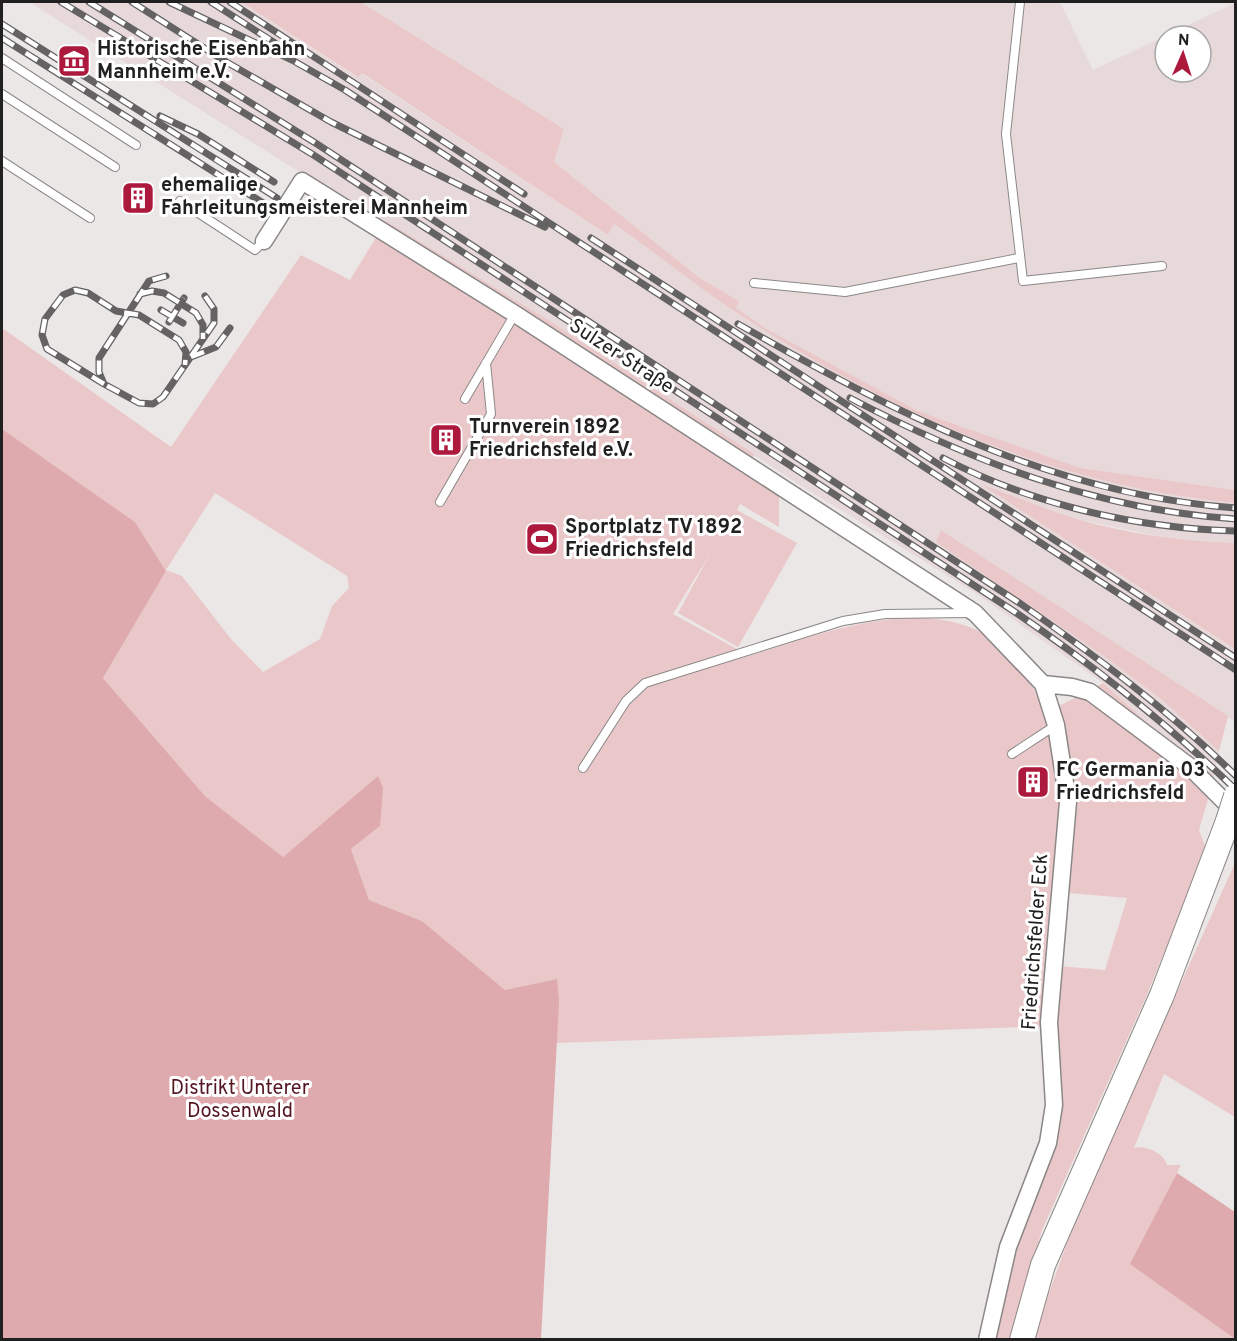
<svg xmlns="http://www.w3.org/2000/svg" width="1237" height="1341" viewBox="0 0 1237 1341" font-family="Overpass,sans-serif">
<rect width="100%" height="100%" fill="#ece7e7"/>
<path fill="#e7d9da" d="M29,2H241L357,77L361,73L608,235L614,224L748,320L911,411L1007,452L1190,498L1235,503V543L1217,542L1166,538L1077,519L984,486L1235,649V722L941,530L1161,699L1219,751L1213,782L1103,683L974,592L795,482L512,298L296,170Z
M361,2H1060L1093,70L1165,36V72H1201V36H1165L1235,3V490L1081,468L1026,449L916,410L765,328L735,308L739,301L700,278L554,162L564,129Z"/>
<path fill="#eac8c9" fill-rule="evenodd" d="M241,2H361L564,129L554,162L700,278L739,301L736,308L765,328L916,410L963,427L1081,468L1235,490V503C1055,485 903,418 751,322C704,292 660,256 614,224L608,235L362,73L358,77Z
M386,221L548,320L754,454L748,472L779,489V527L740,504L737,510L797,543L738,647L678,613L710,554L673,614L737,649L738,659C824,634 952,578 1020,665C1030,679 1038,698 1045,714C1064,702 1084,695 1103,683L1213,782L1199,830L1205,846L1203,858L1146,997L1042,1230L1011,1339H991L1025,1213L1043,1128L1055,1026L556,1043L557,979L505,990L422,921L369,900L351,849L380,826L378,777L283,857L205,796L103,678L166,571L135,522L2,429V328L171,447L301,255L350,280ZM215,493L347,576L349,588L332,606L320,639L263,672L231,639L182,576L166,570ZM1068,893L1127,898L1105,970L1059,966Z
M982,485C1013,495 1045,509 1077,519C1128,534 1182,541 1235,543V649Z
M941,530L1228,716L1219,751L1161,699L1104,656L936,542Z
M1235,863V1117L1164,1074L1134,1148C1145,1145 1164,1153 1167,1165H1181L1131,1264L1235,1339L1032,1340L1079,1210Z"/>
<path fill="#deaaad" d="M2,429L135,522L166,571L103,678L205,796L283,857L378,776L383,788L380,826L351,849L369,900L422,921L505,990L557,979L559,1002L541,1339H2Z
M1177,1173L1235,1212V1339L1130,1264Z"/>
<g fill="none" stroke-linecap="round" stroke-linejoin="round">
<defs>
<path id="service" d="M1020,2L1006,134L1023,281L1162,266
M2,58L136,145
M2,94L115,167
M2,161L90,218
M180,201L255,250L264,241
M754,283L845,292L1019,258
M465,399L515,314
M440,502L491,414L486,363
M1012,754L1056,725
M583,768L626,701L645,683L843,621L885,614L970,613"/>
<path id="minor" d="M264,241L302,181L515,314L975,613L1043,684L1056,725L1068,802L1049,1022L1054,1105L1048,1143L1008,1247L987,1340
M1043,684L1072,687L1090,692L1189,766L1236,813"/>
<path id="secondary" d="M1022,1340L1043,1265L1162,995L1228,821"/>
</defs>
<use href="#service" stroke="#8b8787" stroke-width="10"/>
<use href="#minor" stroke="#8b8787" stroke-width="19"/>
<use href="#secondary" stroke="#8b8787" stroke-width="26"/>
<use href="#service" stroke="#fff" stroke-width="8"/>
<use href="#minor" stroke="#fff" stroke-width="16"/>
<use href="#secondary" stroke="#fff" stroke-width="24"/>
<defs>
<path id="rail" d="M61,2L312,154L1015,612C1094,666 1167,723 1236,790
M89,2L317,144L1021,604C1097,657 1170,711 1236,776
M132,2L223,60L331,122L545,227
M169,2L292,60L345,90L1236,670
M211,2L275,43
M230,2L524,194
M2,24L277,198
M2,38L271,208
M160,116L198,134L274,182
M591,238L1236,658
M166,276L149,281L99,358V372L104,384L139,403L153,404L163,397L214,323V309L205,296
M140,294L152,291L164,293L196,313L203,325V339
M161,310L183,323
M169,322L184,298
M738,324C894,412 1053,495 1236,508
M191,357L216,347L230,328
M104,384L47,349L42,335L45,319L63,295L75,290L88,293L116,311L139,315L179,340L186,352L185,365
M850,398C971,461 1097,510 1236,519
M943,458C1033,505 1135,528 1236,531"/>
</defs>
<use href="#rail" stroke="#646262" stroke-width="7"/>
<use href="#rail" stroke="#fff" stroke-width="4.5" stroke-dasharray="14" stroke-linecap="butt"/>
<defs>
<path id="secondary-bridge" d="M1228,821L1236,796"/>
</defs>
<use href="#secondary-bridge" stroke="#8b8787" stroke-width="26" stroke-linecap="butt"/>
<use href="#secondary-bridge" stroke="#fff" stroke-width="24"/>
</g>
<defs>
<symbol id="museum-square" viewBox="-11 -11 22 22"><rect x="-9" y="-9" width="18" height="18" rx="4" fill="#ad183d" stroke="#fff"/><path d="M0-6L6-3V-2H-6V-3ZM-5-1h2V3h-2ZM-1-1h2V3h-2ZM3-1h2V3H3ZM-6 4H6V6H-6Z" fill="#fff"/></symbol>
<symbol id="building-square" viewBox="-11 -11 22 22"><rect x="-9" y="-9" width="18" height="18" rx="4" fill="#ad183d" stroke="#fff"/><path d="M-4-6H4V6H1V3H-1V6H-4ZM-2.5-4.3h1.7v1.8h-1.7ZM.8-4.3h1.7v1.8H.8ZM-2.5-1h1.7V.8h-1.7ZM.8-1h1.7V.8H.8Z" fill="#fff"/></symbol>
<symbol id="stadium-square" viewBox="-11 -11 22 22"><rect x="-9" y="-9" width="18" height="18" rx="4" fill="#ad183d" stroke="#fff"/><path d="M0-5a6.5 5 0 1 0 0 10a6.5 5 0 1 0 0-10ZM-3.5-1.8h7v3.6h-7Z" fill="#fff"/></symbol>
</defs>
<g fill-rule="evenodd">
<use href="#museum-square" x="55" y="42" width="38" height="38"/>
<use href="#building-square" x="119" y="179" width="38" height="38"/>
<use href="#building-square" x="427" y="421" width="38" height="38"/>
<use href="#stadium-square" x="523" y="520" width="38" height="38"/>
<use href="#building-square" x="1014" y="763" width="38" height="38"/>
</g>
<g text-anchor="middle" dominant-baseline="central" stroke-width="6" stroke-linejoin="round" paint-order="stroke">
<g font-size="20" font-weight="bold" fill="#212020" stroke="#fff" text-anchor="start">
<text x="97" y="50">Historische Eisenbahn<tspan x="97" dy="23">Mannheim e.V.</tspan></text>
<text x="161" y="186">ehemalige<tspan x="161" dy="23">Fahrleitungsmeisterei Mannheim</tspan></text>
<text x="469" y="428">Turnverein 1892<tspan x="469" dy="23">Friedrichsfeld e.V.</tspan></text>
<text x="565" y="528">Sportplatz TV 1892<tspan x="565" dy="23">Friedrichsfeld</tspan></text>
<text x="1056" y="771">FC Germania 03<tspan x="1056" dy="23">Friedrichsfeld</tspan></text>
</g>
<g font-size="20" fill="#212020" stroke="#fff">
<text transform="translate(621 357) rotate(33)">Sulzer Straße</text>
<text transform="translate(1036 942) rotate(-86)">Friedrichsfelder Eck</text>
</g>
<g font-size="20" fill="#551721" stroke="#fff">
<text x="240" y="1089">Distrikt Unterer<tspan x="240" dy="23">Dossenwald</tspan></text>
</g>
</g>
<rect width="1237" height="1341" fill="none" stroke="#212020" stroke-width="6"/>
<g transform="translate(1183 54) rotate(3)"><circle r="28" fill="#ffffff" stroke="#a6a6a6" stroke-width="1.5"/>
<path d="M0-4.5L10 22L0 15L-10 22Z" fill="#ad183d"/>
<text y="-9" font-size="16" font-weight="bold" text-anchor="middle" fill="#212020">N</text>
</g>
</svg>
